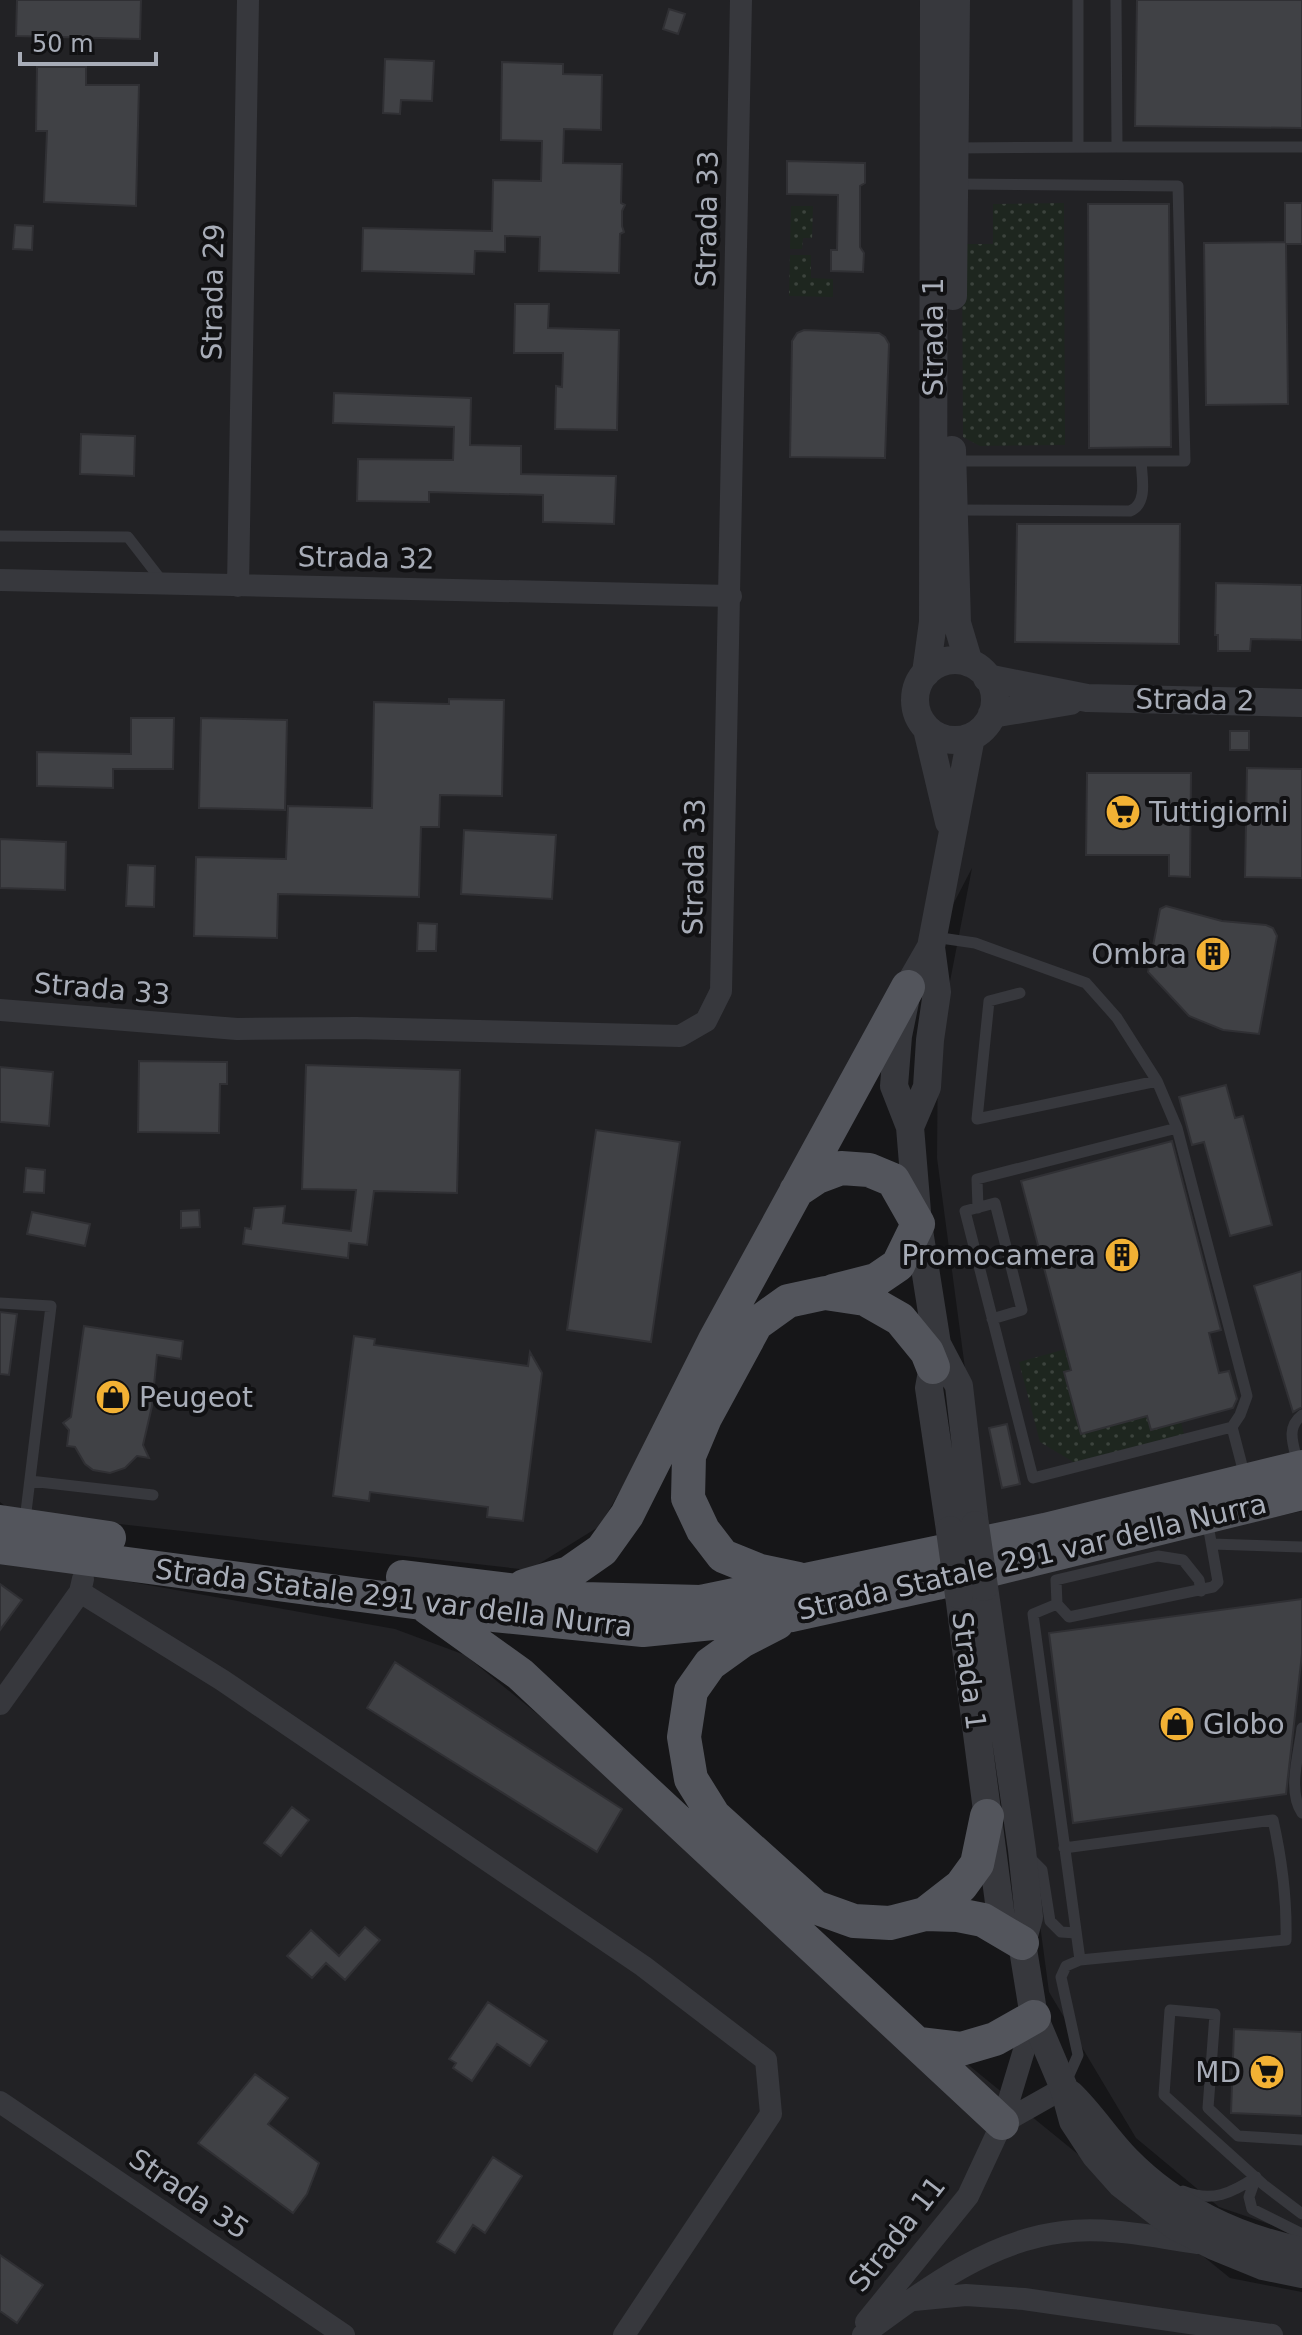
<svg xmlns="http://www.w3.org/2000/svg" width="1302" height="2335" viewBox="0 0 1302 2335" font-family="'DejaVu Sans',sans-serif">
<defs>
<pattern id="grass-dots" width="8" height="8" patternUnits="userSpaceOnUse" patternTransform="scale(2)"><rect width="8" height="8" fill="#1e261f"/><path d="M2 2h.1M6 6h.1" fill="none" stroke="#3c433d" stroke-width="1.8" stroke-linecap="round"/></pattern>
</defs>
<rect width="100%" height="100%" fill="#161618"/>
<path fill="#222225" d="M0,0H1302V1459L987,1534L937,1158L938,1043L972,868L931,947L600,1526L529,1570L39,1515L10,1510L0,1502Z
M1302,1511V2235L1219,2207L1136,2138L1049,1992L994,1581Z
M0,1562L64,1570L395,1629L465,1655L1230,2278L1302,2292V2335H0Z"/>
<path fill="url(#grass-dots)" d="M1064,203L1065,445L980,446L963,437L962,244H993V204Z
M791,206H813L812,238H803L802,249H790Z
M790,255H811V278L833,279V297L789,296Z
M1066,1349L1071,1370L1065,1372L1081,1434L1147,1416L1151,1430L1181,1422L1184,1434L1075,1463L1040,1442L1019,1362Z"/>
<path fill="#404145" stroke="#303034" stroke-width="2" d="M17,0H141L140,39L16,36Z
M1137,0H1302V128L1135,126Z
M669,9L685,14L678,34L663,29Z
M385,59L434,61L432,101L401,100L400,114L383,113Z
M502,62L563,64V74L602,75L601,130L564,129L563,163L622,164L621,203L625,205L622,211V226L624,232L620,234L619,273L539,271L540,237L505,236V252L475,251L474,274L362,271L363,228L492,231L493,180L541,181L542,141L501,140Z
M37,67H86V85H139L136,206L44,202L47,131H36Z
M787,161L865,163V183L860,186V247L864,253L863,272L831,271V250H837L838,195L787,194Z
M1285,203H1302V244H1286L1288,404L1206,405L1204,243L1285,242Z
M1088,204H1169L1171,447L1089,448Z
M15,225L33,226L32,250L13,249Z
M515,304H549L548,328L619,330L617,430L555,429L556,386L562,387L563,353H514Z
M804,330L879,333L885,337L889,344L885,458L790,457L792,341L797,333Z
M334,393L471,398L470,445L521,446V474L616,476L614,524L543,522V495L429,492V502L357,501L358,459L453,460L454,427L333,423Z
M81,434L135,436L134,476L80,474Z
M1017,524H1180L1179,644L1015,642Z
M1216,583L1302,585V640L1251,639L1250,651H1218V635H1215Z
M449,699L504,700L502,796L440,795L439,827H421L419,897L278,894L277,938L194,936L196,857L286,859L288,806L372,808L374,702L449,704Z
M131,718H174L173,769H113V788L37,786V752L131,754Z
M201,718L287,720L285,810L199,808Z
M1230,731H1249V750H1230Z
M1247,768L1302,769V878L1245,877Z
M1087,773H1191L1190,877L1169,876V855H1086Z
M464,830L556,835L552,899L461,894Z
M0,839L66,842L65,890L0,888Z
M128,865L155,866L154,907L126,906Z
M1166,906L1222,921L1266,925L1273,928L1277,936L1259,1034L1223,1030L1189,1016L1148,972L1160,909Z
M418,923L437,924L436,951H417Z
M139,1061L227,1062V1084H220L219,1133L138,1132Z
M306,1065L460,1070L457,1193L374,1191L367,1245L349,1243L348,1258L243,1244L245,1228L251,1229L254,1208L285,1206L283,1223L351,1231L356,1190L302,1189Z
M0,1067L53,1072L49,1126L0,1122Z
M1226,1085L1235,1118L1243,1116L1272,1225L1230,1236L1204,1142L1192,1145L1179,1097Z
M596,1130L680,1142L651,1342L567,1330Z
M1172,1141L1221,1330L1209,1333L1219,1373L1229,1371L1237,1399L1233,1408L1151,1430L1147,1416L1081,1434L1064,1372L1071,1370L1021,1181Z
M26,1168L45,1170L44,1193L24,1192Z
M199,1210L200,1227L181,1228V1211Z
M32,1212L90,1224L85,1246L27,1234Z
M1302,1271V1407L1293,1412L1254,1286Z
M0,1312L17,1314L9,1375L0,1374Z
M84,1326L183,1341L181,1359L157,1355L152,1406L143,1445L149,1458L137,1456L125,1468L110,1473L93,1470L85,1464L75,1447L67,1446L69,1430L63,1423L71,1417Z
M354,1336L375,1339L374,1345L528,1366L530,1352L542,1373L523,1521L487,1517L488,1507L370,1492L369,1501L333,1496Z
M1007,1424L1020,1484L1002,1488L989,1428Z
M0,1584L22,1600L0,1630Z
M1302,1599V1654L1286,1794L1073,1823L1049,1633Z
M395,1662L622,1809L597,1852L367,1708Z
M292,1807L309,1820L281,1856L264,1843Z
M365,1927L380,1940L345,1980L326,1963L312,1978L287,1956L311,1930L339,1956Z
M488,2002L547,2041L530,2066L497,2044L472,2081L453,2068L456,2063L449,2059Z
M1234,2029L1302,2032V2116L1231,2113Z
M255,2074L288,2098L268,2124L319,2163L307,2194L293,2213L198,2143Z
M493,2157L522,2176L485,2233L473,2225L455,2253L437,2242Z
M0,2255L43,2285L17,2323L0,2311Z"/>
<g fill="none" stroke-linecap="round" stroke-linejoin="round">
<path stroke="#37383d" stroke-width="11" d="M1078,147V0
M1117,147H1302
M954,148L1117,147L1116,0
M954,461H1185L1178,186L954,184
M953,510L1130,511C1148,504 1142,478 1141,461
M0,536L128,537L162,581
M934,937L975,943L1086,983L1117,1018L1157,1081L1177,1128L977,1179L978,1208
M1020,993L989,1001L977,1119L1157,1081
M1177,1128L1247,1396L1240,1415L1232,1427
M0,1303L51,1306L25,1520
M992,1319L1022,1310L995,1203L965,1211L1033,1478L1232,1427L1245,1477
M1298,1464C1294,1446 1285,1428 1302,1415
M30,1481L153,1495
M1212,1544L1302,1547
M1057,1604L1056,1580L1158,1556L1183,1560L1199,1580L1201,1591
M1302,1728C1299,1754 1287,1791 1302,1813
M1064,1848L1273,1820C1282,1860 1287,1899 1286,1940L1080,1960L1066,1966L1061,1977L1078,2055L1065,2084
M1027,1855L1042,1870L1050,1921L1061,1932L1076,1933
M1080,1960L1033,1614L1057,1604L1069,1617L1213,1587L1218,1582L1207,1519
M1302,2140L1238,2136L1208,2108L1215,2014L1170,2010L1164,2095L1264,2185L1302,2214
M1256,2177L1249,2197L1252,2209L1302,2234
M1183,2191C1212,2203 1232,2193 1256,2177"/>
<path stroke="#37383d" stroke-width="22" d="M0,580L731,596
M238,586L248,0
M0,1010L237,1029L356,1028L680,1036L706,1021L721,991L741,0
M80,1592L222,1680L643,1966L766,2060L771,2114L624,2335
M0,1704L80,1592L83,1579
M0,2102L344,2335
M1002,2123L1064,2088
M914,2300L966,2295L1024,2299L1272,2335
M866,2322L968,2196L1002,2123L1034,2017
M863,2335C923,2291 987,2241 1063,2232C1105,2226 1156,2237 1198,2243"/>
<path stroke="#37383d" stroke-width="28" d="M953,296L956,0
M952,450L957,623L969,663
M915 700a40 40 0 1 1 80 0a40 40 0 1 1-80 0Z
M926,673L933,622L934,0
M987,678L1087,698L1302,703
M992,714L1070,701
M927,729L949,822
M931,947L908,987L898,1036L894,1086L910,1127L918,1224L937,1344L929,1388L950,1530
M910,1127L927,1087L930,1040L937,992L931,947L971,737
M937,1344L959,1386L975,1525
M984,1587L1022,1850L1029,1917L1022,1943L1034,2017L1064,2088L1073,2121L1096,2156L1121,2184L1175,2226L1214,2246L1263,2266L1302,2274
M959,1595L1001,1918L1019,1940
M1070,2094C1092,2115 1107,2140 1127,2160C1174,2208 1237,2238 1302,2251"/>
<path stroke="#53555c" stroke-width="34" d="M796,1191L817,1177L841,1168L869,1170L893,1180L918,1224L898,1265L876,1280L833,1291
M0,1522L109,1538
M0,1547L421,1603L494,1615L643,1630L792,1615L937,1583L1302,1493
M403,1577L583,1599L701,1602L1045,1530L1302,1467
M798,1579L760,1571L723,1556L703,1530L688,1498L689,1456L705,1418L756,1324L788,1301L825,1293L865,1299L900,1319L927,1352L933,1367
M524,1586L569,1573L602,1550L627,1515L715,1340L908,987
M428,1608L520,1674L1002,2123
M777,1623L742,1641L710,1664L691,1691L684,1737L691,1779L714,1816L815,1907L854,1921L890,1923L925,1914L961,1886L977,1864L987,1816
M925,1914L958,1915L983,1920L1022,1943
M919,2044L961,2049L995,2039L1034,2017"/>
<path stroke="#37383d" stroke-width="28" d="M975,1525L984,1587
M950,1530L959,1595"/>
</g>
<defs>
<symbol id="supermarket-disc" viewBox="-11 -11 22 22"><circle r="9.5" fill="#f2b134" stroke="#111113"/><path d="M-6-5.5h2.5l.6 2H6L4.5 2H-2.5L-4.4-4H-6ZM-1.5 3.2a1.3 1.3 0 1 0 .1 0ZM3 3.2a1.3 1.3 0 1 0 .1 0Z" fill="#111"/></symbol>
<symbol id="building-disc" viewBox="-11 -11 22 22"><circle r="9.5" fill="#f2b134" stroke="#111113"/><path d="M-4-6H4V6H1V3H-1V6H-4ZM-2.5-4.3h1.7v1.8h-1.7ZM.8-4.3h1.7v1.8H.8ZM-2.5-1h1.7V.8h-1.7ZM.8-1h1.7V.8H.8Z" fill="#111"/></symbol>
<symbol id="shop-disc" viewBox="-11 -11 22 22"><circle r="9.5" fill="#f2b134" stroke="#111113"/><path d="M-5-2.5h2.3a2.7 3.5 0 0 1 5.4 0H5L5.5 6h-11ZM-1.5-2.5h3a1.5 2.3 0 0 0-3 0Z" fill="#111"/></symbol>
</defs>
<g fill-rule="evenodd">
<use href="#supermarket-disc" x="1103" y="792" width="40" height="40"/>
<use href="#building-disc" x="1193" y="934" width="40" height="40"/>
<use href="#building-disc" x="1102" y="1235" width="40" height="40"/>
<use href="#shop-disc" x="93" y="1377" width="40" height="40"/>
<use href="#shop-disc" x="1157" y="1704" width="40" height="40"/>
<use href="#supermarket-disc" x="1247" y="2052" width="40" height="40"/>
</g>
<g text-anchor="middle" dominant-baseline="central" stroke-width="8" stroke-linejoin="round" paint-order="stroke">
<g font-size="28" fill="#a8adb8" stroke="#111113">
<text transform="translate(707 219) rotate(-89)">Strada 33</text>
<text transform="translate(213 292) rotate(-89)">Strada 29</text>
<text transform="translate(933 337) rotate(-90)">Strada 1</text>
<text transform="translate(366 558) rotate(1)">Strada 32</text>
<text transform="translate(1195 700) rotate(1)">Strada 2</text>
<text transform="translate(694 867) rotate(-89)">Strada 33</text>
<text transform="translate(102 989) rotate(5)">Strada 33</text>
<text transform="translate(1032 1557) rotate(-13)">Strada Statale 291 var della Nurra</text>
<text transform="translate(394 1598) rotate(7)">Strada Statale 291 var della Nurra</text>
<text transform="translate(969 1671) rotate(83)">Strada 1</text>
<text transform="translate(189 2194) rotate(34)">Strada 35</text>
<text transform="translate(897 2234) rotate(-52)">Strada 11</text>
</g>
<g font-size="28" fill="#a8adb8" stroke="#111113" text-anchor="start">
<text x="1149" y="812">Tuttigiorni</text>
<text x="1187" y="954" text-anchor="end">Ombra</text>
<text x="1096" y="1255" text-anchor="end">Promocamera</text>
<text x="139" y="1397">Peugeot</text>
<text x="1203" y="1724">Globo</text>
<text x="1241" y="2072" text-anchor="end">MD</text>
</g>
</g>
<path d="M20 52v12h136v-12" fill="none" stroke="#a8adb8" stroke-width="4"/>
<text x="32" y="52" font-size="24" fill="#a8adb8" stroke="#111113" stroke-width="6" paint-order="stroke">50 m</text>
</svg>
